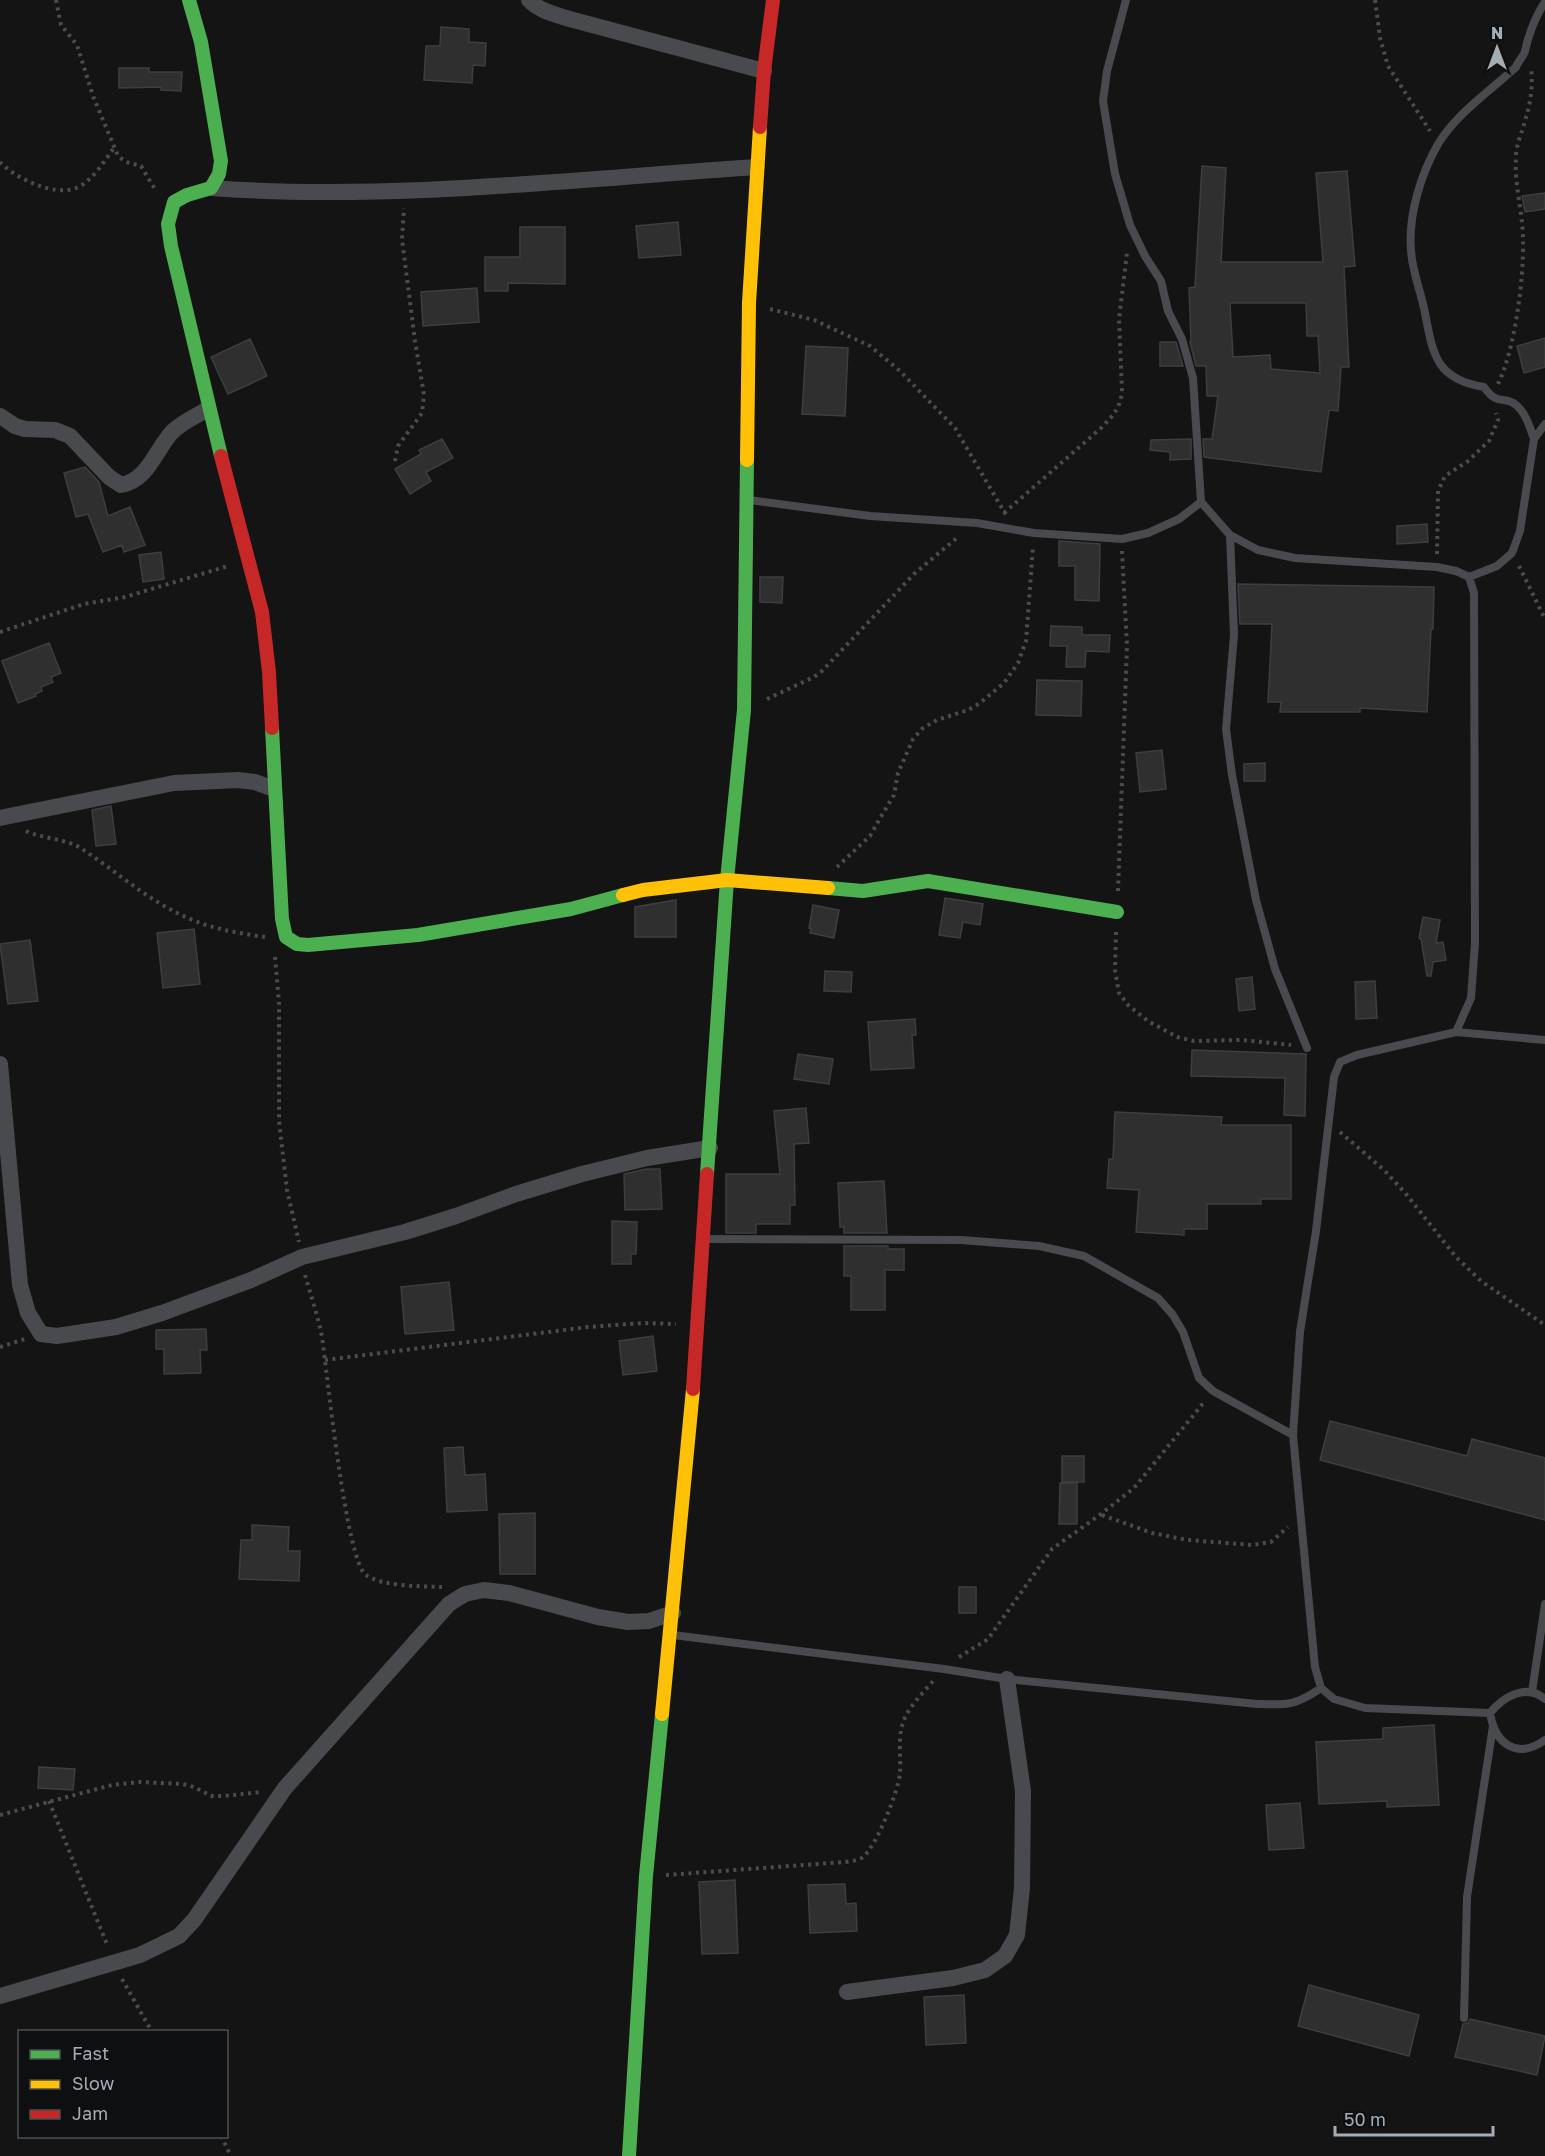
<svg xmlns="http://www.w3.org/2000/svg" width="1545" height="2156" viewBox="0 0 1545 2156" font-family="'Golos Text',sans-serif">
<rect width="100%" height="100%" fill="#141414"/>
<path fill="#2f2f30" stroke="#3d3e40" stroke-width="1.5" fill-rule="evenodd" d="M441,27L469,29V42L486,43L485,66L473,65L472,83L424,80L426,46H440Z
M119,68H149V72H182L181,91L161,90V87L119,88Z
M1202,166L1226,168L1221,262H1323L1316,173L1347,171L1355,266L1344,267L1349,367H1341L1338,411L1329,410L1321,472L1204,457L1203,439H1212L1218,396H1207L1206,366H1196L1190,342H1191L1189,288L1195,287ZM1230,303H1306L1307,336H1318L1320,373L1271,369L1270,355L1233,357Z
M1545,193V209L1525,212L1522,196Z
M678,222L681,255L639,258L636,226Z
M520,227H565V284L508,283V291H485V257H520Z
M477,288L479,322L423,326L421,292Z
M1545,338V367L1524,373L1517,346Z
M250,339L267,376L228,394L211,357Z
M1160,342H1176L1183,366H1160Z
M806,346L848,348L845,416L802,414Z
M442,439L453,458L426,472L431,481L410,494L395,469L421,454L419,450Z
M1191,439V459L1170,460V452L1150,450L1151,440Z
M85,467L99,482L108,516L130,507L145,545L124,552L122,545L103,552L88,514L76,517L64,473Z
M1427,524L1428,542L1397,544V526Z
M1059,541L1100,544L1099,601L1075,600V566H1059Z
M161,552L164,579L143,582L139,555Z
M760,577H783L782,603L760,602Z
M1238,584L1434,587L1433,629H1431L1427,712L1360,708V712H1280L1281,702H1268L1272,624H1240Z
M1051,626L1082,627V635H1110L1109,652L1086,651L1085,667H1066L1067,646H1050Z
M49,643L61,673L51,677L53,682L41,687L42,691L35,694L36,696L18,703L2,661Z
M1037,680L1082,681L1081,716L1036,715Z
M1162,750L1166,789L1140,792L1136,753Z
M1265,763V781H1244V764Z
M111,806L116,844L96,846L92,810Z
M945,898L983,904L980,925L963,922L960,938L939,935Z
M676,900V937H635V907Z
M813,905L839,910L834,938L810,933L811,929L809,928Z
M1423,917L1440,920L1436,943L1443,942L1446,960L1433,962L1431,976H1427L1421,939L1419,938Z
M194,929L200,984L163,988L157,933Z
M30,940L38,1001L8,1004L0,944Z
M825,971L852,972L851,992L824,991Z
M1252,977L1255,1009L1239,1011L1236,979Z
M1375,981L1377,1018L1356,1019L1355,982Z
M915,1019L916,1035H912L914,1068L871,1070L868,1022Z
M1192,1050L1306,1054L1305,1116L1284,1115L1285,1078L1191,1076Z
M798,1054L833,1059L829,1084L794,1079Z
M806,1108L809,1143L794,1144L795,1205H790V1224H756V1233H726V1174H780L774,1111Z
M1115,1112L1222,1117L1221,1125H1291V1199H1261V1204H1207V1229H1184V1235L1136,1232L1139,1190L1107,1188L1109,1159H1113Z
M646,1169H660L662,1209L625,1210L624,1174Z
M884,1181L887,1233H844V1227H840L838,1183Z
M612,1221L637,1222L636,1254H631V1264H612Z
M844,1246H888V1249H904V1270H885V1310H851V1276H844Z
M449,1282L454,1330L405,1334L401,1287Z
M206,1329L207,1350H200L201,1373L164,1374V1349H156V1330Z
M653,1336L657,1371L623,1375L619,1341Z
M1330,1421L1467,1456L1472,1439L1545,1458V1520L1320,1460Z
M463,1447L465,1475L485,1474L487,1510L447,1512L444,1448Z
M1062,1456H1084V1482H1062Z
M1060,1483H1077V1524H1059Z
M535,1513V1574H500L499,1514Z
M252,1525L289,1527L288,1551H300L299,1581L239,1579L241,1540H252Z
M959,1587H976V1613H959Z
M1434,1725L1439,1805L1387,1807V1801L1319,1804L1316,1742L1383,1739V1728Z
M39,1767L75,1769L73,1790L38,1788Z
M1300,1803L1304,1848L1269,1850L1266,1805Z
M735,1880L738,1953L702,1954L699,1882Z
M845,1884L846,1904L856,1903L857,1931L810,1933L808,1885Z
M1309,1985L1419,2015L1409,2056L1298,2026Z
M964,1995L966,2043L926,2045L924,1997Z
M1470,2019L1545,2036L1537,2075L1455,2057L1463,2024L1468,2023Z"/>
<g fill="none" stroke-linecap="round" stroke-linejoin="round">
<path stroke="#4a4c4e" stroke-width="4" stroke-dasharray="3 4.5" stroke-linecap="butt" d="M56,0L61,25L77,45L93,96L118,156L126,162L141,166L156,191
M1375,0L1380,38L1388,66L1430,131
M0,162C15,178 54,197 76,188C92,182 104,161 114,148
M770,309L814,320L870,346L900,371L955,428L1006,515
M1498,384C1515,349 1524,279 1523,240C1523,212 1514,185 1516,157C1516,143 1523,131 1526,117C1531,102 1533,83 1531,67
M395,461L398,446L422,413L424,395L415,341L402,239L404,208
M1004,513L1100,429C1112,417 1120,409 1122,392L1119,319L1127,253
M1437,554L1438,491L1445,476L1468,461L1489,441L1498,420L1496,413
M1519,566L1545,619
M0,632L84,604L125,597L228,566
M767,699L814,677L822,671L914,574L958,537
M26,831C43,839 62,838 79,847C115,870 148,901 188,918C212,929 238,933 265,937
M837,867L870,836L879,820L894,795L898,773L913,739L923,728L937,720L968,710L980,703L1004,683L1018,663L1026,641L1033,547
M1118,891L1127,646L1122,551
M1116,932L1115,970L1119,993L1129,1006L1148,1021L1177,1037L1194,1041L1242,1040L1291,1045
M275,957L279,1003V1121L287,1190L299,1242
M1340,1132L1384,1170L1406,1194L1456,1257L1481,1281L1545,1325
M305,1275C311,1296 318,1316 322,1337C327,1371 346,1562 366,1575C384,1587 420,1586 442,1587
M0,1347L25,1339
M325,1360L588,1327L643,1323L676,1324
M1102,1515L1152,1533L1188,1540L1252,1545L1271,1542L1288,1527
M959,1657L988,1639L1052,1549L1101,1514L1134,1488L1205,1401
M49,1801L108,1947
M0,1815L112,1785L139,1782L183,1784L194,1787L211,1796H224L261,1792
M666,1875L845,1862C851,1861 858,1861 863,1857C877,1845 898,1792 900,1773C901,1758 898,1741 902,1726C906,1709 923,1693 934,1680
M122,1979L152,2032
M221,2136L231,2156"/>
<path stroke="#494a4d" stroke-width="8" d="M1126,0L1107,71L1103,101L1115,174L1130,225L1145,256L1161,281L1168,311L1182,339L1193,378L1201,502L1230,535L1258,550L1295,558L1437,567L1456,571L1469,577L1474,593L1475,943L1471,998L1456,1032L1357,1055L1340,1062L1334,1077L1316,1231L1300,1332L1293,1435L1315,1667L1321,1688L1334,1699L1365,1708L1490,1713
M1534,439C1530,428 1526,413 1516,405C1504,395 1498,407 1484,387C1436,379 1433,355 1425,313C1421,291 1412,272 1411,250C1408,215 1421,174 1438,144C1458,112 1489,92 1516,67C1518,61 1524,56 1525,51C1529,33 1535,17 1545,2
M749,500L870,516L977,523L1034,533L1122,539L1148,533L1179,519L1201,502
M1230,535L1234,635L1226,729L1232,775L1256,900L1275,969L1307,1048
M1469,577L1497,566L1512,553L1520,531L1534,439L1545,424
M1456,1032L1545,1040
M705,1239L961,1240L1039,1246L1084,1256L1158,1298L1173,1315L1183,1332L1199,1378L1213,1391L1293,1435
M673,1635L944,1669L1007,1679L1257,1704C1287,1705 1295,1706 1321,1688
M1532,1692L1545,1604
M1545,1699C1526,1683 1503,1697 1490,1713C1495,1744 1517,1760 1545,1740
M1464,2018L1467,1897L1493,1726"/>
<path stroke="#494a4d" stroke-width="16" d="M529,0C538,10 554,14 566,18L764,71
M211,188C393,201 575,179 757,167
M0,416L15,426L25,429L55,430L70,436L109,477L121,485C148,480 155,451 172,432C182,422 196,416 208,409
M0,818L174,783L238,780L255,782L274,789
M0,1064L20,1285L28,1313L41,1334L57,1336L116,1327L162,1313L251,1280L302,1257L405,1232L456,1216L516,1194L582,1174L647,1158L710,1148
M847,1992L953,1978L985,1970L1005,1956L1017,1935L1022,1888L1023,1791L1007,1679
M0,1996L140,1955L179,1936L194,1920L285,1788L449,1604L465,1594L484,1590L509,1593L598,1617L628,1622L649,1621L673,1613"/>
<path stroke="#4caf50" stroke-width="14" d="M189,0L201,42L221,161L219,174L211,188L187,195L174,202L168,224L171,246L221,456
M272,728L282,919L286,937L297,944L308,945L418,935L571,909L623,895
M828,888L863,891L928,881L1117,912
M707,1174L727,880L744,710L747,460
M629,2156L646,1876L662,1714"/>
<path stroke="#ffc107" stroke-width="14" d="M747,460L749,303L760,127
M623,895L643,890L727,880L828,888
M662,1714L693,1389"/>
<path stroke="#c62828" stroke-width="14" d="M760,127L764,71L773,0
M221,456L262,612L269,672L272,728
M693,1389L707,1174"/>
</g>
<rect x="18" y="2030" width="210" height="108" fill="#0e0f10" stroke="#4b4e52" stroke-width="1.5"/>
<rect x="30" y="2050" width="30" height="9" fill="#4caf50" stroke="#4b4e52" stroke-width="1.5"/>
<text x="72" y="2060" font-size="18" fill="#a6acb4">Fast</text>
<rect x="30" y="2080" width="30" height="9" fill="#ffc107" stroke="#4b4e52" stroke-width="1.5"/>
<text x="72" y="2090" font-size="18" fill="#a6acb4">Slow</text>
<rect x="30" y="2110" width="30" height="9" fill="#c62828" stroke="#4b4e52" stroke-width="1.5"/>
<text x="72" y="2120" font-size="18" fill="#a6acb4">Jam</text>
<g transform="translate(1497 48)" stroke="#0e0f10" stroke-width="4.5" paint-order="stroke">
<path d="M0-4.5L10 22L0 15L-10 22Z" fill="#a6acb4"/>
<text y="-9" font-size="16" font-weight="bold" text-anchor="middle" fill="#a6acb4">N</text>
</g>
<path d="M1335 2126v9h158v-9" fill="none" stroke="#a6acb4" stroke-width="3"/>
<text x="1344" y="2126" font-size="18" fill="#a6acb4" stroke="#0e0f10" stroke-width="4.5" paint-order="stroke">50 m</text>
</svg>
